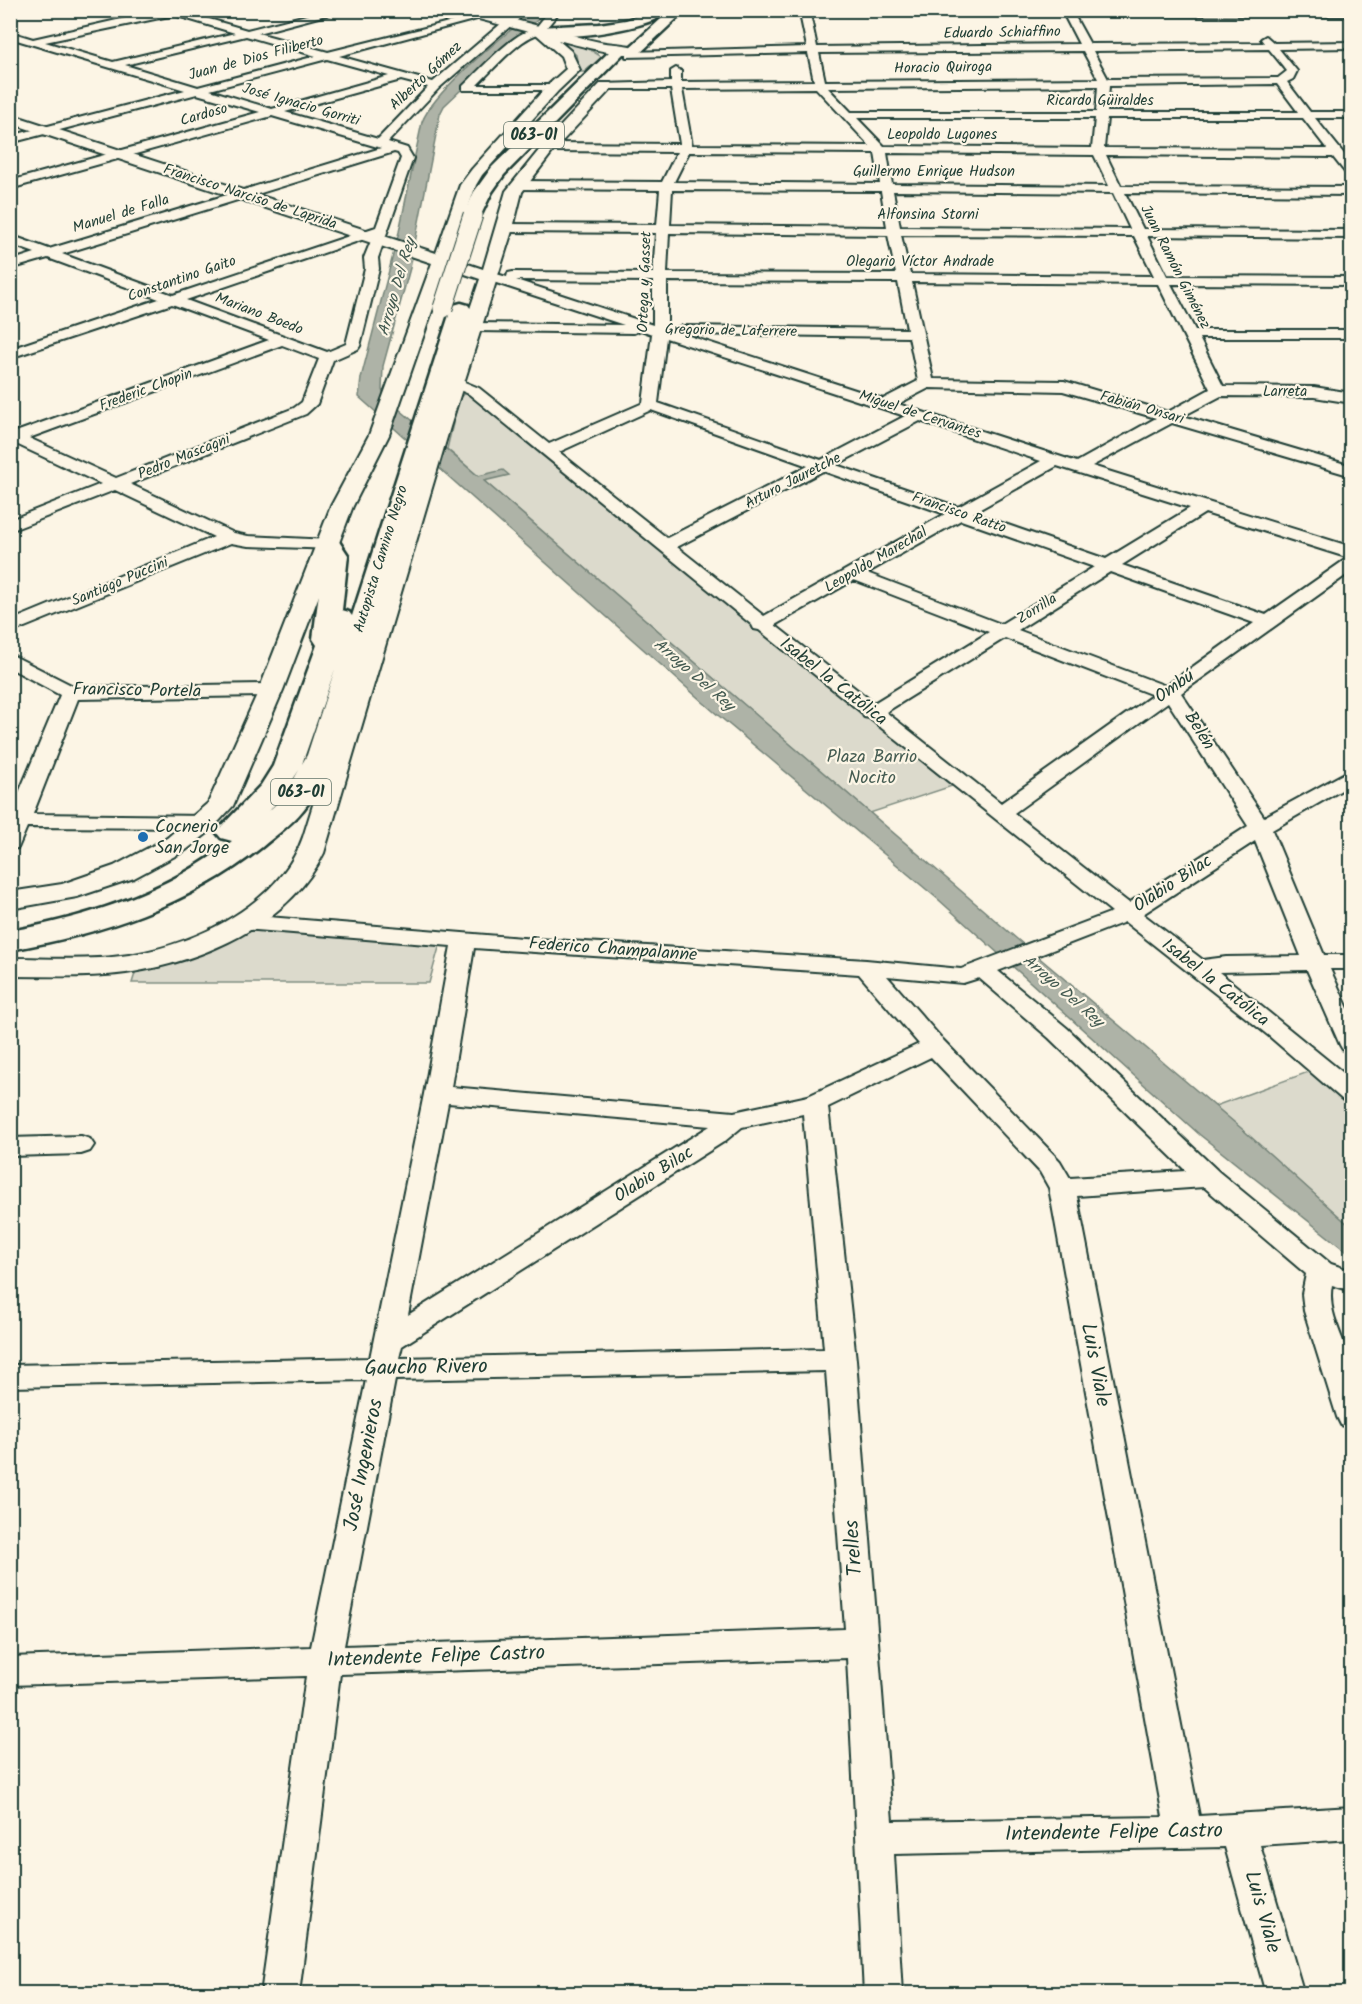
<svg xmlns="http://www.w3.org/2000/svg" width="1362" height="2004" viewBox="0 0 1362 2004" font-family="Kalam,sans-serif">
<rect width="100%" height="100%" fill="#fcf5e5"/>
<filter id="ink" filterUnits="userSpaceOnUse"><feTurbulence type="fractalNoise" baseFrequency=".0167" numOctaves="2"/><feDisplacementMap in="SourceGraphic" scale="12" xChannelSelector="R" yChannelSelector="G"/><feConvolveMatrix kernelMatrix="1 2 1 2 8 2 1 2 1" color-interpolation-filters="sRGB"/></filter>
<g filter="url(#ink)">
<path fill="#dcdacc" stroke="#7e8c80" stroke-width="1.5" d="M561,41L589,49L602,57L584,72H579L576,55Z
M465,393L472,395L952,786L870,813L447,449L459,398Z
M243,930L440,944L429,983H132L137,967Z
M1322,1067L1351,1094V1227L1215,1106Z"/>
<path fill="#aeb3a7" stroke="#758479" stroke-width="1.5" d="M534,11H547L463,88L444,106L440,114L410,268L383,366L382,390L386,398L478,476L503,470L509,475L484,481L1017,939L1241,1128L1351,1227V1255L1200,1135L939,900L713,711L359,397L361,378L399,232L422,122C435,89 505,35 534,11Z"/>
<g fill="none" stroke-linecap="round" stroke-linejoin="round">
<defs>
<path id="minor" d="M161,10H186L185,12L247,30L326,10H345L258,33L328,52L477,15V19L339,56L433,82L517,10H529L439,88L388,142L407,148L413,158L378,258L379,269L360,346L358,349L333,360L317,404L306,414L130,484L234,533L248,536L329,540L335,541L338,545L335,549L248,546L231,543L10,633V621L214,537L115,490L10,531V520L101,484L14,443L10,444V430L16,432L269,340L172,304L10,358V349L159,299L48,258L10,269V261L35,253L10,244V235L49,249L381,148L272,116L10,189V181L260,112L197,94L10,143V136L185,90L10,38V32L33,39ZM174,15L235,33L113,62L45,42ZM246,36L316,56L198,87L125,65ZM327,59L389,76L272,109L210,90ZM401,80L428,87L378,139L285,112ZM394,152L398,153L401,158L376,227L173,295L62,254ZM373,236L364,258L365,269L346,344L327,352L186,300ZM282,345L319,359L302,402L294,408L116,478L29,438Z
M550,10H561L542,33C521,36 493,70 477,85H553L558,88L557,90H463V86C477,73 516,29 534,30Z
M675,10H1352V16L1074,15L1090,44L1264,43L1261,39L1266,36L1274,43L1352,42V48L1279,49L1297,71L1293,79L1287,82L1310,112H1352V118H1315L1352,164V177L1348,176L1333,157L1106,155L1121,186L1352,187V195L1125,193L1143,229L1352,230V238L1147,236L1167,276L1352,277V285L1171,284L1195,330H1352V338H1199L1223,386L1314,387L1352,393V403L1314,397L1221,396L1183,416L1352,466V476L1172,423L1092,466L1352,547V571L1181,693L1264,817L1352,769V784L1272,830L1324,955H1352V969H1330L1352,1017V1053L1343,1050L1340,1045L1307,970L1219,972L1352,1080V1102L1343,1100L1269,1036L1125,922L998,971L1067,1028L1219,1172L1331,1264L1352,1271V1291L1332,1285C1326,1316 1348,1342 1352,1371C1353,1390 1352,1410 1352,1428L1341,1425L1337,1417L1304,1311L1302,1294L1306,1274L1204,1187L1077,1196L1199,1816L1352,1807V1839L1260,1845L1304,1994H1266L1225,1847L894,1854L902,1994H864L847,1658L340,1674L299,1994H261L306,1676L10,1685V1657L311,1647L366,1380L10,1387V1365L370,1358L424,1094L451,946L243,929L235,927L232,922L235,917L243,915L523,938L866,960L961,969L1112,912L869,718L864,717L861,712L759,630L754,629L752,625L469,394L450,386L447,383L455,378L479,388L549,444L643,403L652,334L641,330L634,333L474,331L467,327L474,323L624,325L484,279L482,276L484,273L489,272L507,277L508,273L513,272L653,273L656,233L505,232L499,228L505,224L657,225L660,190L517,189L511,185L517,181L662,182L677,152L549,151L543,147L549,143L680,144L671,89H606L602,88V84L671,82V71L676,68L681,71V82L814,81L808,53L626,57V53L630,52L807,47L800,14H680ZM810,14L1064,15L1079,44L817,47ZM1269,49L1287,71L1278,78L1108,79L1093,51ZM1083,51L1098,79L825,81L819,53ZM1277,84L1298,112H1107L1109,86ZM1098,86L1096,112H851L828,88ZM816,88L870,146L692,145L682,89ZM857,118H1095L1092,148L884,146ZM1107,118H1303L1327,149L1104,148ZM689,152L875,153L880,184L674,182ZM887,153L1094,155L1109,186L892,184ZM672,190L881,191L887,227L670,225ZM893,191L1113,193L1130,229L900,227ZM669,233L888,235L896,274L667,273ZM901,235L1134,236L1154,276L910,274ZM516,280L653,281V325ZM667,281L898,282L907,329L683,326L678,327L676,330L678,333L667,329ZM912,282L1158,284L1210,389L1168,412L1064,381L933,379ZM683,334L909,337L918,381L883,399ZM666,338L905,416L821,460L658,403ZM929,388L1063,391L1156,418L1077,462L898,404ZM651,410L808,466L667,538L559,452ZM920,421L1041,461L958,507L836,465ZM1057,466L1190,508L1106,559L973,513ZM823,471L945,514L764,616L677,547ZM1205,513L1346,557H1349L1266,615L1122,565ZM961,520L1094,567L1001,624L867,573ZM1110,572L1254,623L1166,686L1018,630ZM854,580L989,632L874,703L775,625ZM1005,638L1153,695L1001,803L886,712ZM1168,702L1248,826L1129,903L1014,813ZM1255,841L1301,956L1226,957L1203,960L1143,914ZM474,948L859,974L919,1044L808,1096L734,1112L451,1087ZM887,976L963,983L979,978L1049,1038L1186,1171L1070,1178L1060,1161L943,1040ZM931,1057L1040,1172L1049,1188L1163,1817L892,1821L856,1360L828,1107ZM448,1103L710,1126L408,1315ZM803,1114L824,1349L399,1358L402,1346L725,1141L742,1127ZM826,1371L845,1629L344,1646L395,1380Z
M10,654L75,687L271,684L278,686L281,690L278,694L271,696L78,699L33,814L206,816L214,817L217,822L214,827L206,828L27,827L18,848L10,849V814L60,695L10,668Z
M81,1136L90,1139L94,1145L90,1151L81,1154L10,1156V1138Z"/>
<path id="tertiary" d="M444,10C496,10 550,31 600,42C612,45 632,43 641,51C630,61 574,44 558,40L571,51L580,70L558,91L482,175L476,185L450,258L483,269L506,191L544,144L601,83H611L613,86L611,89L554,150L522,192L513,228L450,427L324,853C289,925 201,962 126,973C88,978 49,976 10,976V958C50,958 90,961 129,955C196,944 279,905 303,837L430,427L480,279L447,268L389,435L353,506L283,690L233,806L209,832L186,850L134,878L77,897L10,909V892L62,884L114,866L167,838L208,803L259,690L331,506L369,435L432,263L10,123V114L436,253L460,185L472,169L548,85L566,69L561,56L536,34Z"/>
<path id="primary" d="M655,10L662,11L664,14C650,29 544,45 531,31L538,27L599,24L626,20Z
M671,10H686L639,54H629L627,51L629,48Z"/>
<path id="motorway" d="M619,46L626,50L624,53L504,175L492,192L479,219H467L464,215L474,192L492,167L614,47Z
M461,303L468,305L471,309L335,755C325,774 317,794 303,810C291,825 276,835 262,847C189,905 102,934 10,950V931C90,917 169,891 232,841L221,838L216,832L261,785L273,766L317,645L313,639L324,555L317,545L320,540L329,538L338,540L348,555L342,610L349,612L352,616L451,309L454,305ZM335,669L307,755L302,764ZM299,770L285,795L269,811L283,795Z"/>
</defs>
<use href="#minor" stroke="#1f3d34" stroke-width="4"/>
<use href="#tertiary" stroke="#1f3d34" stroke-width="4"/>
<use href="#primary" stroke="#1f3d34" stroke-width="5"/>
<use href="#motorway" stroke="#1f3d34" stroke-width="5"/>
<use href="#minor" fill="#fcf5e5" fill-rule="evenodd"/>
<use href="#tertiary" fill="#fcf5e5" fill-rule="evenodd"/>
<use href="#primary" fill="#fcf5e5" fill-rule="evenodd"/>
<use href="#motorway" fill="#fcf5e5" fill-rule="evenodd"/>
<defs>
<path id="motorway-bridge" d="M443,308L473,215"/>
</defs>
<use href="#motorway-bridge" stroke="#1f3d34" stroke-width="21" stroke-linecap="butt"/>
<use href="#motorway-bridge" stroke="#fcf5e5" stroke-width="19"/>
</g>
</g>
<circle fill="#1f6fb2" stroke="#fcf5e5" stroke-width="2" cx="143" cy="837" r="6"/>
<g text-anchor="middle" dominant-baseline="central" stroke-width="4.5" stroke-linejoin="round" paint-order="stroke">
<g font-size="15" fill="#1f3d34" stroke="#fcf5e5">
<text transform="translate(1002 33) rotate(-1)">Eduardo Schiaffino</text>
<text transform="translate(256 58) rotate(-15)">Juan de Dios Filiberto</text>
<text transform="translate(943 68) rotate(-1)">Horacio Quiroga</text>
<text transform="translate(426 76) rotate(-43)">Alberto Gómez</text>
<text x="1100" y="101">Ricardo Güiraldes</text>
<text transform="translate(301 105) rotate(16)">José Ignacio Gorriti</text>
<text transform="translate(204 115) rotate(-16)">Cardoso</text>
<text x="942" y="135">Leopoldo Lugones</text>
<text x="934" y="172">Guillermo Enrique Hudson</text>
<text transform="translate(250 197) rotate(18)">Francisco Narciso de Laprida</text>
<text transform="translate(121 214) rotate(-17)">Manuel de Falla</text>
<text x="928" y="215">Alfonsina Storni</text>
<text x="920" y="262">Olegario Víctor Andrade</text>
<text transform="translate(1175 267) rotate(63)">Juan Ramón Giménez</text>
<text transform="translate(182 279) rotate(-19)">Constantino Gaito</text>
<text transform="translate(645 282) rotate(-88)">Ortega y Gasset</text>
<text transform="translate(259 314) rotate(21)">Mariano Boedo</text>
<text transform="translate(731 331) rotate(1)">Gregorio de Laferrere</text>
<text transform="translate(146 390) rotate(-20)">Frederic Chopin</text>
<text x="1285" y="392">Larreta</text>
<text transform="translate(1142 408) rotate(16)">Fabián Onsari</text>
<text transform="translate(920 415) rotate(18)">Miguel de Cervantes</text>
<text transform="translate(184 457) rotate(-22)">Pedro Mascagni</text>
<text transform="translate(793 481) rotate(-27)">Arturo Jauretche</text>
<text transform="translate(959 513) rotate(19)">Francisco Ratto</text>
<text transform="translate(381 559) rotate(-73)">Autopista Camino Negro</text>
<text transform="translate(876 560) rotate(-30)">Leopoldo Marechal</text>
<text transform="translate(120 582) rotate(-23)">Santiago Puccini</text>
<text transform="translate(1037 609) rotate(-32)">Zorrilla</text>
</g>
<g fill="#fcf5e5" stroke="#617469" stroke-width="1.5">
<rect x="504" y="122" width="60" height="26" rx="4.5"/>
<rect x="271" y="779" width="60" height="26" rx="4.5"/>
</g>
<g font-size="16" font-weight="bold" fill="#1f3d34">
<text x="534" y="135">063-01</text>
<text x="301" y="792">063-01</text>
</g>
<g font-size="16" font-style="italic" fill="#435a51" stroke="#fcf5e5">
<text transform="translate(397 287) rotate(-74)">Arroyo Del Rey</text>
<text transform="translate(694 675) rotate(41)">Arroyo Del Rey</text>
<text transform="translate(1063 991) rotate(41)">Arroyo Del Rey</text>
</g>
<g font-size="18" fill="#1f3d34" stroke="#fcf5e5">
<text transform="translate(833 682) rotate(38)">Isabel la Católica</text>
<text transform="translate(1175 687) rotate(-35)">Ombú</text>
<text transform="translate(137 691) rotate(1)">Francisco Portela</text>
<text transform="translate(1199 731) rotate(58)">Belén</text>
<text transform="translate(1173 884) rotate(-33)">Olabio Bilac</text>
<text transform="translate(613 950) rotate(4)">Federico Champalanne</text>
<text transform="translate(1215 983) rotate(38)">Isabel la Católica</text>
<text transform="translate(654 1175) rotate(-32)">Olabio Bilac</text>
</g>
<g font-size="18" fill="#455c52" stroke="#fcf5e5">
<text x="872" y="757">Plaza Barrio<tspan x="872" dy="21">Nocito</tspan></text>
</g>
<g font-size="18" fill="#1f3d34" stroke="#fcf5e5" text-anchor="start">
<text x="155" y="827">Cocnerio<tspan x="155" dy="21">San Jorge</tspan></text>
</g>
<g font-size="21" fill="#1f3d34" stroke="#fcf5e5">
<text transform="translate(1095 1365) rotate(79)">Luis Viale</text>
<text transform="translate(426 1368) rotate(-1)">Gaucho Rivero</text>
<text transform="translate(364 1465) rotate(-79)">José Ingenieros</text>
<text transform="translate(854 1548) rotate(-94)">Trelles</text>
<text transform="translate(436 1657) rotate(-2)">Intendente Felipe Castro</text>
<text transform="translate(1114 1833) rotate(-1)">Intendente Felipe Castro</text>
<text transform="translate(1262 1912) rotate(74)">Luis Viale</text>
</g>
</g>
<rect width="1362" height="2004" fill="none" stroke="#fcf5e5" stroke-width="36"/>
<rect x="18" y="18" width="1326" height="1968" fill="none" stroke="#1f3d34" stroke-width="2" filter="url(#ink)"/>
</svg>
